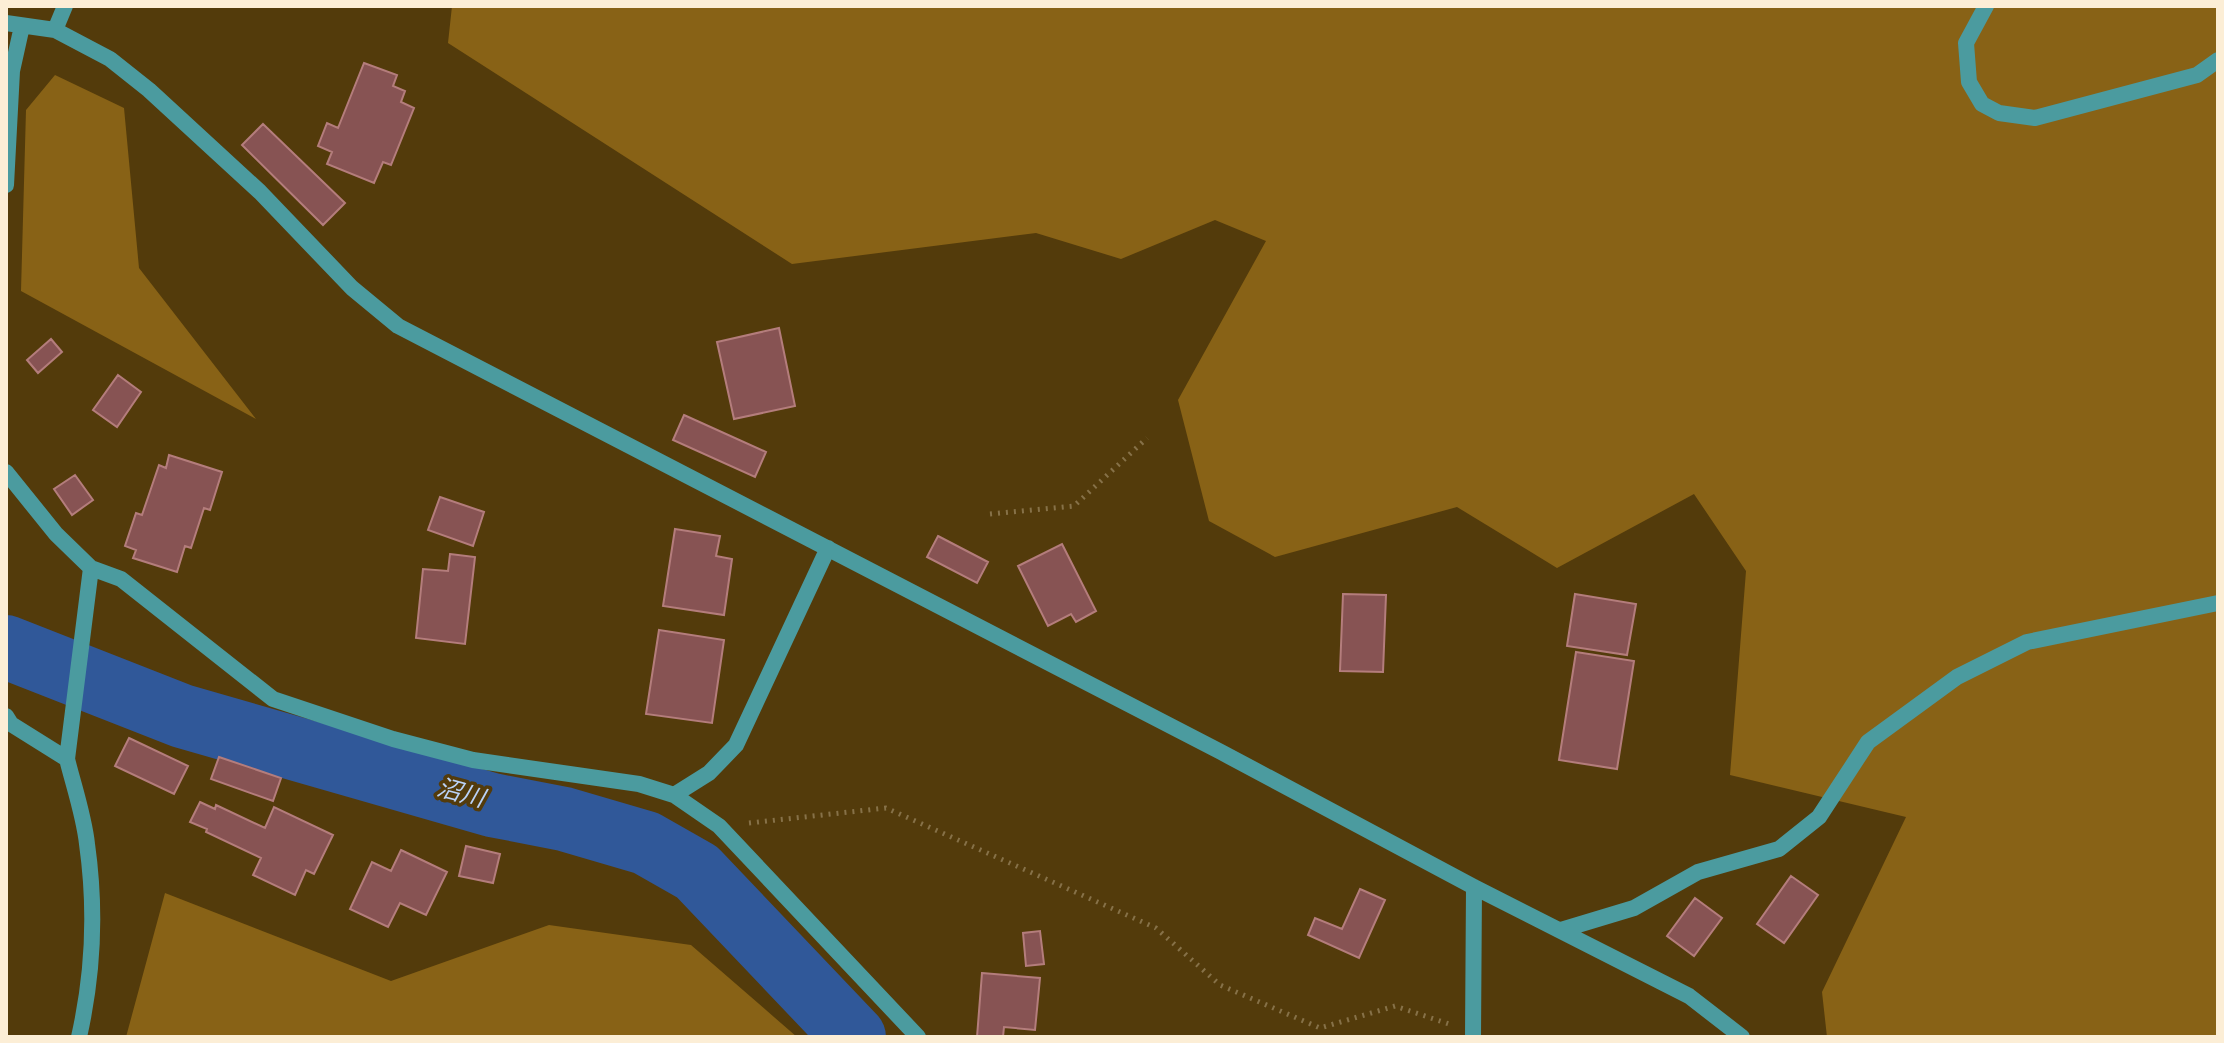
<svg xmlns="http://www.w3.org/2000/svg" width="2224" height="1043" viewBox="0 0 2224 1043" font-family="Quicksand,'Noto Sans JP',sans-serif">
<rect width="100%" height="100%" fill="#533b0b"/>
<path fill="#886216" d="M452,6H2218V1037H1827L1822,992L1906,817L1730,775L1746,571L1694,494L1557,568L1457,507L1275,557L1209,521L1178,400L1266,241L1215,220L1121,259L1036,233L792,264L448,43Z
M55,75L124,108L139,268L256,419L21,291L26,110Z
M165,893L391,981L549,925L691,945L797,1037H126Z"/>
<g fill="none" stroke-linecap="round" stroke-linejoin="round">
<path stroke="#305899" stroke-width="64" d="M6,647L182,716L492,805L564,819L646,843L697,872L854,1037"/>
</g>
<path fill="#875353" stroke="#b47d7c" stroke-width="2" d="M364,63L397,75L393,86L405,91L401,102L414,108L391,165L383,162L374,183L327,164L332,152L318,146L327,123L338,128Z
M263,124L345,203L323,225L242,145Z
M779,328L795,406L734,419L717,342Z
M51,339L62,352L38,373L27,360Z
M118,375L141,392L117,427L93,410Z
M684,415L766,452L755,477L673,440Z
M169,455L222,472L210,510L204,508L191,548L185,546L177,572L133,558L136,550L125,546L136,513L142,515L159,465L166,468Z
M75,475L93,500L72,515L54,489Z
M440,497L484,512L473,546L428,530Z
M675,529L720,536L716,556L732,559L724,615L663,606Z
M938,536L988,562L977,583L927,557Z
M1062,544L1096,611L1076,622L1071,614L1048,626L1018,566Z
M450,554L475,557L465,644L416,638L423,569L448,571Z
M1343,594L1386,595L1383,672L1340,671Z
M1575,594L1636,604L1627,655L1567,646Z
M659,630L724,640L712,723L646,714Z
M1576,652L1634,661L1617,769L1559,760Z
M129,738L188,766L174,794L115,766Z
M219,757L281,778L273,801L211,779Z
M200,802L215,809L216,805L265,828L274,807L333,835L314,874L306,870L295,895L253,875L261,858L206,832L207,829L190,822Z
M466,846L500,854L493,883L459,876Z
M401,850L447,872L426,915L400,903L388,927L350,909L372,862L391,871Z
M1791,876L1818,895L1784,943L1757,924Z
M1360,889L1385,900L1359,958L1308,935L1315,918L1342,929Z
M1695,898L1722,918L1694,956L1667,936Z
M1040,931L1044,964L1026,966L1023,933Z
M982,973L1040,978L1035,1030L1004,1027L1003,1037H977Z"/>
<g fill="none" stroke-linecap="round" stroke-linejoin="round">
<path stroke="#867148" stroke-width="5" stroke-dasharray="2 6" stroke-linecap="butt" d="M990,514L1074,506L1147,438
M749,823L886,808L1156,928L1220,985L1320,1028L1395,1006L1449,1024"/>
<path stroke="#4b9b9f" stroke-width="16" d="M1986,6L1966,43L1969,82L1982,104L1999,113L2035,118L2197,75L2218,60
M6,23L55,30L110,59L149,90L260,192L352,288L398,326L1221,752L1474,887L1689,996L1742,1037
M55,30L65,6
M6,185L12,71L22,26
M6,472L56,534L91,568L121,579L273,699L393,739L473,760L639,784L674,795L709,773L736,745L828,548
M6,716L11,724L67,759C74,787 84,816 87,844C96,908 93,975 79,1037
M67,759L91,568
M674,795L719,826L918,1037
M1561,930L1634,908L1698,872L1779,849L1819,817L1868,742L1957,677L2027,642L2218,603
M1473,1037L1474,887"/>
</g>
<g text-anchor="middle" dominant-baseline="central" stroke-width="7" stroke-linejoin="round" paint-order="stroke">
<g font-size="24" font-style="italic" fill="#bad2f7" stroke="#533b0b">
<text transform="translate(461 792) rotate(15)">沼川</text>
</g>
</g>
<rect width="2224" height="1043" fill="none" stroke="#fceed6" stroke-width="16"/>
</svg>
